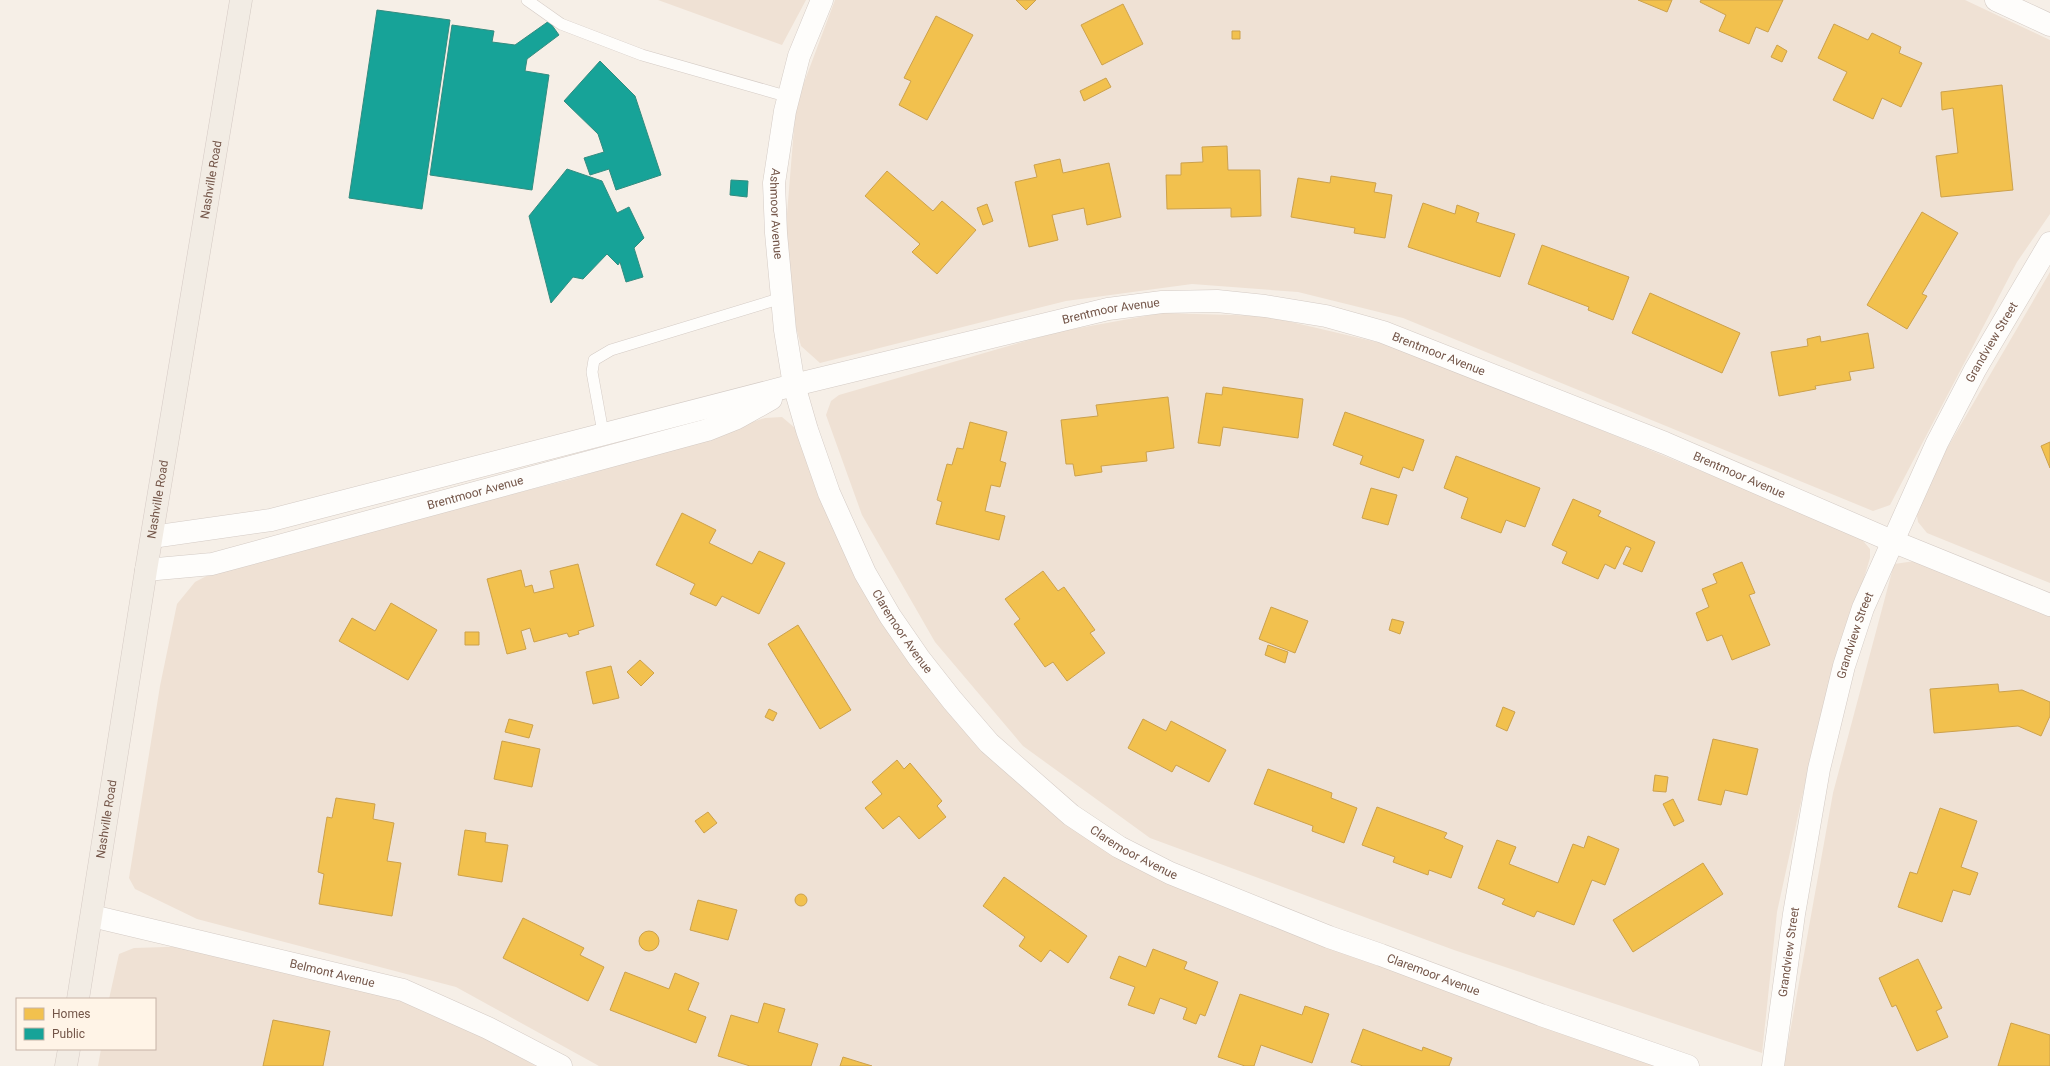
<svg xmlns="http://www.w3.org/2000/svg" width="2050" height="1066" viewBox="0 0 2050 1066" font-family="Roboto,sans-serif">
<rect width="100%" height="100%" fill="#f6efe7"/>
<path fill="#efe1d4" d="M658,0H806L782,45Z
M835,0H1965L2050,40V214L2017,262L1890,505L1873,511L1403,318L1298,292L1192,284L1066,301L820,363L801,346L790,305L786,226L796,104Z
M2050,272V583L1927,533L1918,522L1915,503Z
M1162,313L1266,316L1402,348L1859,536L1870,549V558L1813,747L1777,912L1762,1053L1454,950L1150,838L1023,746L935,642L862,515L826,415L831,401L839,395L1057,332Z
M782,417L795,428L845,542L972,735L1095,838L1680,1066H599L456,987L197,919L135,889L129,878L160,686L177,604L195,582L222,568L572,479L765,418Z
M1915,561L2050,616V1066H1784L1833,793L1894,564Z
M197,946L404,995L536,1066H98L101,1049H155V999H109L119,954L134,948Z"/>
<path fill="#f2c14e" stroke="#cca14c" d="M1016,0H1036L1026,10Z
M1638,0H1672L1667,12Z
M1701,0H1783L1768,32L1756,27L1749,44L1719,31L1726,15L1700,2Z
M1123,4L1143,44L1102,65L1081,25Z
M936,16L973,35L927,120L899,105L911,81L904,78Z
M1834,24L1868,40L1872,33L1901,47L1899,53L1922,63L1901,107L1882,98L1873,119L1833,100L1847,72L1818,58Z
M1232,31H1240V39H1232Z
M1777,45L1787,51L1782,62L1771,57Z
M1106,78L1111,87L1084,101L1080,91Z
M2002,85L2013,190L1941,197L1936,156L1958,153L1953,108L1942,110L1941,92Z
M1227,146L1228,170H1260L1261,216L1231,217V208L1167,209L1166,175H1181V163L1203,162L1202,147Z
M1060,159L1063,173L1109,163L1121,217L1087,225L1084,208L1052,215L1058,240L1029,247L1015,182L1037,177L1034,165Z
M887,171L933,211L942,201L976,230L937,274L912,252L920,244L865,196Z
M1331,176L1376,183L1374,192L1392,195L1385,238L1354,233L1355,228L1291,217L1298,178L1330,183Z
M1423,203L1455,214L1457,205L1479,213L1476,222L1515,234L1500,277L1408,247Z
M987,204L993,221L983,225L977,208Z
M1922,212L1958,233L1922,294L1927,296L1907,329L1867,305Z
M1542,245L1629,277L1613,320L1588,310L1589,307L1528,284Z
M1650,293L1740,333L1722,373L1632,333Z
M1868,333L1874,368L1849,372L1851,380L1815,386L1816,389L1779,396L1771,352L1808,346L1807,339L1820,336L1821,342Z
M1223,387L1303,399L1298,438L1223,427L1220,446L1198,443L1206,393L1222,395Z
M1168,397L1174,448L1146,452L1147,461L1101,466L1102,472L1075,476L1073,464H1066L1061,420L1098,416L1096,405Z
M1345,412L1424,440L1413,471L1403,467L1399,478L1360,464L1363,456L1333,445Z
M970,422L1007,432L1000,461L1006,463L1000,487L991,485L985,511L1005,516L999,540L936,524L942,502L937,500L947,464L952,465L957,448L963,449Z
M2050,442V468L2041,446Z
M1456,456L1540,488L1525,527L1506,520L1501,533L1461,518L1468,498L1444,488Z
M1371,488L1397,495L1388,525L1362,518Z
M1573,499L1601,511L1598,516L1655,542L1642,572L1623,564L1631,548L1626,546L1615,569L1605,564L1598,579L1562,563L1567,552L1552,545Z
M682,513L716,530L709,543L752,564L759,551L785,563L759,614L722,596L716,606L690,594L695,584L656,565Z
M1742,562L1755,593L1749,595L1770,645L1732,660L1722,635L1707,641L1696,613L1709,607L1702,589L1717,583L1713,574Z
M578,564L594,626L578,631L579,634L569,637L567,633L534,642L530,628L521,631L526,649L507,654L487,579L521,570L525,587L532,585L534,593L554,588L550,571Z
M1043,571L1058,591L1064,587L1095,630L1090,633L1105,653L1067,681L1053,662L1045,667L1014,624L1020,619L1005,599Z
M391,603L437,630L408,680L339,641L352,618L375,631Z
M1271,607L1308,621L1295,653L1259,639Z
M1392,619L1404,622L1400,634L1389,630Z
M798,625L851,710L820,729L768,644Z
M465,632H479V645H465Z
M1268,645L1288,652L1285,663L1265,655Z
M640,660L654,673L641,686L627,672Z
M611,666L619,698L593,704L586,672Z
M1998,684L1999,692L2022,690L2050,702V716L2041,736L2018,726L1934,733L1930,689Z
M1503,707L1515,712L1507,731L1496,726Z
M769,709L777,713L773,721L765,717Z
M509,719L533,725L529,738L505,732Z
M1143,719L1166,731L1171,721L1226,750L1209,782L1176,765L1172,772L1128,748Z
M1713,739L1758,749L1747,795L1725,790L1721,805L1698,800Z
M502,741L540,749L532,787L494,779Z
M897,760L904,769L910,763L942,801L937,806L946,817L919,839L899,816L883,829L865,808L882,794L872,782Z
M1268,769L1332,793L1331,798L1357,808L1344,843L1312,831L1313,826L1254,804Z
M1655,775L1668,777L1666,792L1653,791Z
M336,798L375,804L373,819L394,823L387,861L401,863L392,916L319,904L324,874L318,872L327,817L332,818Z
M1673,799L1684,821L1674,826L1663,804Z
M1377,807L1447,833L1444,838L1463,846L1451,878L1429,870L1428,875L1393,862L1395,857L1362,845Z
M1940,808L1977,821L1961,867L1978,873L1970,895L1953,890L1942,922L1898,907L1910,872L1917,874Z
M708,812L717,823L704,833L695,821Z
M465,830L486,833L485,842L508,845L502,882L458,875Z
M1588,836L1619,849L1605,885L1592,880L1574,925L1537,911L1534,917L1502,904L1505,899L1478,888L1497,840L1516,847L1509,864L1558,883L1573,844L1584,848Z
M1703,863L1723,894L1633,952L1613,920Z
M1004,877L1087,936L1068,963L1050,950L1041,962L1019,946L1025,937L983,906Z
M795 900a6 6 0 1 1 12 0a6 6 0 1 1-12 0Z
M698,900L737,910L728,940L690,930Z
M523,918L584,948L580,955L604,967L588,1001L503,958Z
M639 941a10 10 0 1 1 20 0a10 10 0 1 1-20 0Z
M1153,949L1187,962L1184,969L1218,982L1205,1016L1200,1014L1196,1024L1183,1019L1187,1008L1160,998L1154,1014L1128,1005L1135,987L1110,978L1119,956L1146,967Z
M1918,959L1942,1008L1936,1011L1948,1037L1917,1051L1896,1005L1892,1007L1879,978Z
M625,972L669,989L675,973L699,983L688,1010L706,1017L696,1043L610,1010Z
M1240,994L1302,1015L1305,1006L1329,1014L1312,1063L1261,1045L1254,1066H1245L1218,1057Z
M764,1003L785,1009L778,1032L818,1044L811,1066H750L718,1056L731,1015L758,1023Z
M273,1020L330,1031L323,1066H263Z
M2011,1023L2050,1035V1066H1998Z
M1363,1029L1422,1051L1423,1047L1452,1058L1449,1066H1363L1351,1062Z
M843,1057L872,1066H840Z"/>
<path fill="#17a398" stroke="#338c80" d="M377,10L450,20L422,209L349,198Z
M549,21L559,35L527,59L525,71L549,75L532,190L430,175L452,25L494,31L492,42L515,45Z
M600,61L635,96L661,175L616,190L609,169L590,175L584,158L604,152L598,134L564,101Z
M567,169L602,181L617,213L629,207L644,238L634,248L643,277L626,282L620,262L618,265L607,254L583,279L573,277L551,303L529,216Z
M731,180L748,181L747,197L730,195Z"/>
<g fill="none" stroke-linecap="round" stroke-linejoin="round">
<defs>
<path id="service" d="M527,0L561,24L642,55L789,97
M604,438L592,372L594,360L611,350L782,298"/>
<g id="minor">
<path id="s1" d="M822,0L799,56L785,111L774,183L776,233L785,330L794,385L807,430L829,493L865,573L890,616L919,658L952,700L989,743L1071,815L1119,847L1170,873L1329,937L1381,955L1541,1015L1688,1066"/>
<path d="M1996,0L2050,25"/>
<path id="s2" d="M152,537L271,520L794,385L1108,309L1162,302L1217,301L1265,306L1326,316L1383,332L1665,443L1892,541L2050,605"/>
<path id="s3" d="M146,570L212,564L707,430L737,418L771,399"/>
<path id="s4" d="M92,916L403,990L488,1028L561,1066"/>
<path id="s5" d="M1773,1066L1794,914L1819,769L1844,666L1863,608L1937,443L1975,370L2050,243"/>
</g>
<g id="primary">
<path id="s6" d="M78,999L146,570L241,0"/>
<path d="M66,1066L69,1049"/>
</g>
</defs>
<use href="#service" stroke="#d4cbc5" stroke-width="12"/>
<use href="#minor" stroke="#d4cbc5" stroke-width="23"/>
<use href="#primary" stroke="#d5cac4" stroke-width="23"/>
<use href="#service" stroke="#fefdfb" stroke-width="11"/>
<use href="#minor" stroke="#fefdfb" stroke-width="22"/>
<use href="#primary" stroke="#f2ece4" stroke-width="22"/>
</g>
<g text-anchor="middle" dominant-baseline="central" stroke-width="4" stroke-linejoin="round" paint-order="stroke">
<g font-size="12" fill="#735548" stroke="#fff4e7">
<text stroke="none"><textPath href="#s6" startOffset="830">Nashville Road</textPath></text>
<text stroke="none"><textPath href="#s1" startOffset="221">Ashmoor Avenue</textPath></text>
<text stroke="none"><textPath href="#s2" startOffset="986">Brentmoor Avenue</textPath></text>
<text stroke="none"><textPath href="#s5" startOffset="763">Grandview Street</textPath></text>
<text stroke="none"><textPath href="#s2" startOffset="1322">Brentmoor Avenue</textPath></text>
<text stroke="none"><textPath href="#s2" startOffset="1646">Brentmoor Avenue</textPath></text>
<text stroke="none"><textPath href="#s3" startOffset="339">Brentmoor Avenue</textPath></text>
<text stroke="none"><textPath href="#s6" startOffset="506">Nashville Road</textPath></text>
<text stroke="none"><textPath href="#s1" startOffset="664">Claremoor Avenue</textPath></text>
<text stroke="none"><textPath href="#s5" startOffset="439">Grandview Street</textPath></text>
<text stroke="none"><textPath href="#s6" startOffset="182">Nashville Road</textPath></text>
<text stroke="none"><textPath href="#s1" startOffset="988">Claremoor Avenue</textPath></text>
<text stroke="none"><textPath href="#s5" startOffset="115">Grandview Street</textPath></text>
<text stroke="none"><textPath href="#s4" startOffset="247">Belmont Avenue</textPath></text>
<text stroke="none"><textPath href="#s1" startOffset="1312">Claremoor Avenue</textPath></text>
</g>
</g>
<rect x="16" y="998" width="140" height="52" fill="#fff4e7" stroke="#c7b4a7"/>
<rect x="24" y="1008" width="20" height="12" fill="#f2c14e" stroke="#c7b4a7"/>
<text x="52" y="1018" font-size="12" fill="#735548">Homes</text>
<rect x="24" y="1028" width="20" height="12" fill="#17a398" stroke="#c7b4a7"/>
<text x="52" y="1038" font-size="12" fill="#735548">Public</text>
</svg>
